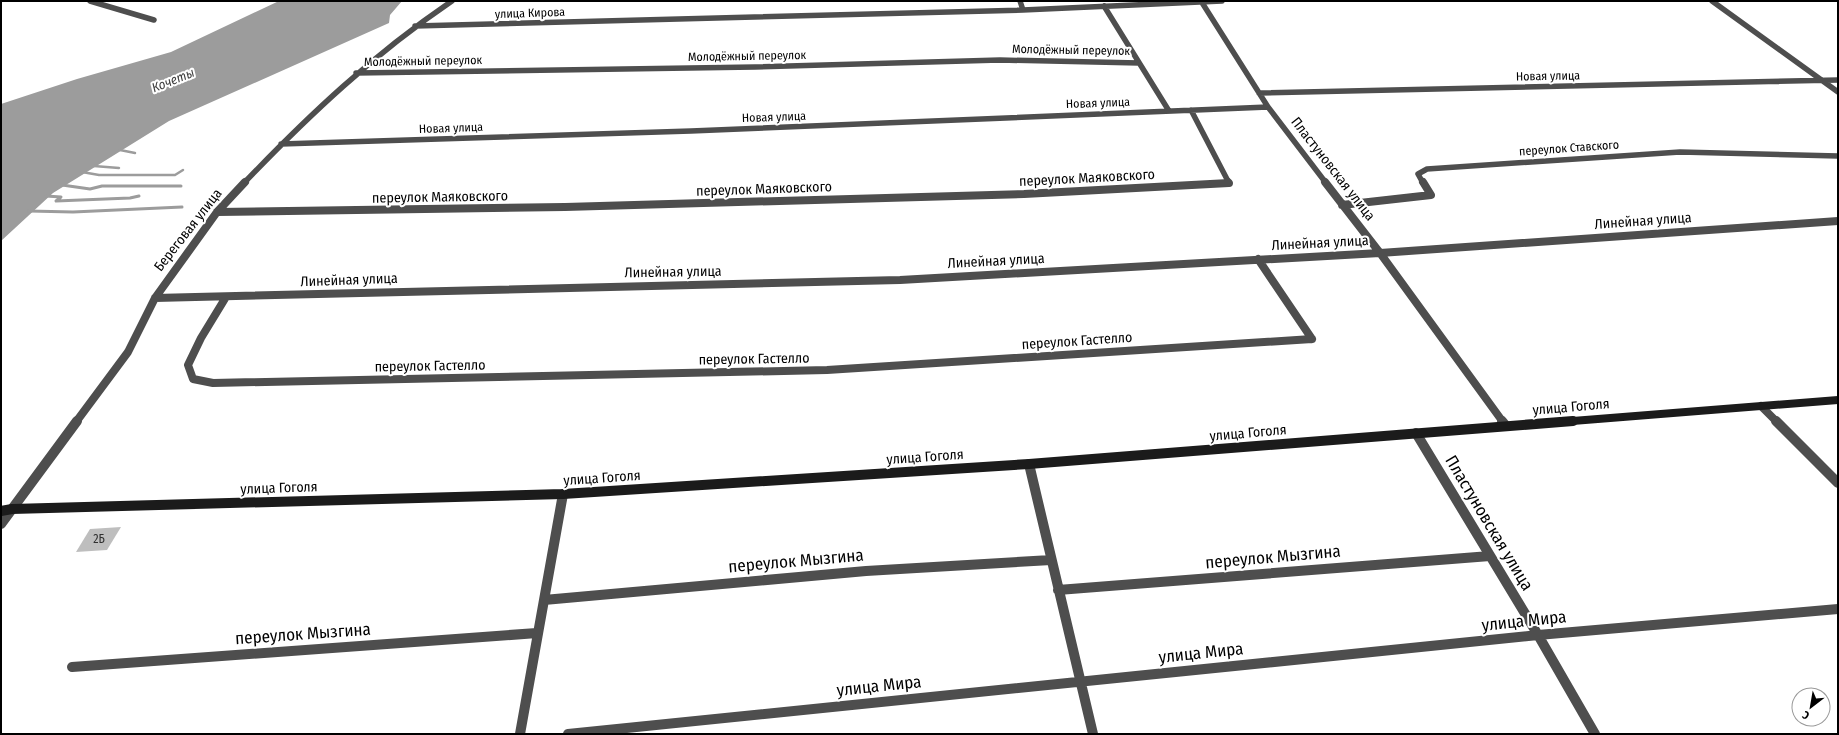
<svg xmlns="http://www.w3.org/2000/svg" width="1839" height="735" viewBox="0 0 1839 735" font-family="'Fira Sans Condensed',sans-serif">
<rect width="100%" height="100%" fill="#fff"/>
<path fill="#9c9c9c" d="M279,1H402L390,15L389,23L169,121L53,193L1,241V104L77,79L171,52Z"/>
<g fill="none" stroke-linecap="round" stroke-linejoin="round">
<path stroke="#9c9c9c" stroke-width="2.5" d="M120,150L135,153
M94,166L119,168
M82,172L99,175H175L183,170"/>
<path stroke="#9c9c9c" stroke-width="3" d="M62,185L90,189L102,186H181
M46,196L61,197L56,201L130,198L139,196
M29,211L73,212L182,207"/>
</g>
<path fill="#bebebe" d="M121,527L107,550L76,552L90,529Z"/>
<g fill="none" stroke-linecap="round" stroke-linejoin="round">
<path stroke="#4e4e4e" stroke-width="5.5" d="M90,1L154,20
M1020,1L1023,10
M1201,1L1268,107L1326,183
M1712,1L1838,92
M1104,6L1169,111
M415,26L1023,10L1222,1
M356,73L755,67L1000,60L1139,63
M1259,93L1838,80
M1191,110L1229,183
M281,144L691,131L1268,107
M244,183C309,115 374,54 452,1
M1423,183L1418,174L1427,169L1680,152L1838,156"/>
<path stroke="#4e4e4e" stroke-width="8" d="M1325,182L1380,253L1503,422
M1342,205L1431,195L1423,182
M217,212L565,207L1024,194L1229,183L1228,182
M1258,259L1312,339
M226,297L201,338L188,365L193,379L213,383L827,370L1312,339
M155,298L900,280L1380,253L1838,221
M1761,406L1777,422
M76,422L128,352L155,298L217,212L245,182"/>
<path stroke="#4e4e4e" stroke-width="10" d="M1502,421L1506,426
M1776,421L1838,483
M1416,433L1538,635L1595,734
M1029,464L1093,734
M1,524L77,421
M1058,590L1490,556
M544,600L866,571L1051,560
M72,667L537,633
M520,734L563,494
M568,734L1538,635L1838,609"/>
<path stroke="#1b1b1b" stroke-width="8" d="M1560,422L1838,400"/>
<path stroke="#1b1b1b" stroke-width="10" d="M1,511L12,509L563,494L1029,464L1573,421"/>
</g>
<g text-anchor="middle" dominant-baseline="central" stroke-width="4" stroke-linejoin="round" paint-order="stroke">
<g font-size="12" fill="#000" stroke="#fff">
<text transform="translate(530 13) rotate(-2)">улица Кирова</text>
<text transform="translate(1071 50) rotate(1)">Молодёжный переулок</text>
<text transform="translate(747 56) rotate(-1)">Молодёжный переулок</text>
<text transform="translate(423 61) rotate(-1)">Молодёжный переулок</text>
<text transform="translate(1548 76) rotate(-1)">Новая улица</text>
<text transform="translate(1098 103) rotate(-2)">Новая улица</text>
<text transform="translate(774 117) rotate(-2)">Новая улица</text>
<text transform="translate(451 128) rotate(-2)">Новая улица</text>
<text transform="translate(1569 148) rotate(-4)">переулок Ставского</text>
</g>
<g font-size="12" fill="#303030">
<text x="99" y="539">2Б</text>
</g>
<g font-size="13" font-style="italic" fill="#3d3d3d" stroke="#fff">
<text transform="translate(173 80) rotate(-22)">Кочеты</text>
</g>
<g font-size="14" fill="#000" stroke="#fff">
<text transform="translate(1333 169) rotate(52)">Пластуновская улица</text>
<text transform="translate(1087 178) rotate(-3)">переулок Маяковского</text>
<text transform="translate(764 189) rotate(-2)">переулок Маяковского</text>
<text transform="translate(440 197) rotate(-1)">переулок Маяковского</text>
<text transform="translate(1643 221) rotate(-4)">Линейная улица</text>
<text transform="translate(188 230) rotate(-52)">Береговая улица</text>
<text transform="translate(1320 243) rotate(-3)">Линейная улица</text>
<text transform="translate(996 261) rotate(-3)">Линейная улица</text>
<text transform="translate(673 272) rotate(-1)">Линейная улица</text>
<text transform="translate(349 280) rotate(-2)">Линейная улица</text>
<text transform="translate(1077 341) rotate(-4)">переулок Гастелло</text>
<text transform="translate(754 359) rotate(-1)">переулок Гастелло</text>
<text transform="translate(430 366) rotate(-1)">переулок Гастелло</text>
<text transform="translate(1571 407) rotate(-5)">улица Гоголя</text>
<text transform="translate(1248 433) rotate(-5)">улица Гоголя</text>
<text transform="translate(925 457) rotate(-4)">улица Гоголя</text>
<text transform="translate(602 478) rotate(-4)">улица Гоголя</text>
<text transform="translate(279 488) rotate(-2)">улица Гоголя</text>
</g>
<g font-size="17" fill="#000" stroke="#fff">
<text transform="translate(1489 523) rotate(59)">Пластуновская улица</text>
<text transform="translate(1273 557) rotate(-5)">переулок Мызгина</text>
<text transform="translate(796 561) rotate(-5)">переулок Мызгина</text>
<text transform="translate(1524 621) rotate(-6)">улица Мира</text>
<text transform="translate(303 634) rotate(-4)">переулок Мызгина</text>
<text transform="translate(1201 653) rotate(-6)">улица Мира</text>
<text transform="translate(879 686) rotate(-6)">улица Мира</text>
</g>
</g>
<rect width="1839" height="735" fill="none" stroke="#000000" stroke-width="4"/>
<g transform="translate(1811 707) rotate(211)"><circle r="19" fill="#ffffff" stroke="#999999"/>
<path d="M0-3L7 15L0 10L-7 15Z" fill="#000000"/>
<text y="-6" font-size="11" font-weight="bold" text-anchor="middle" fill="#000000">С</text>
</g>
</svg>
